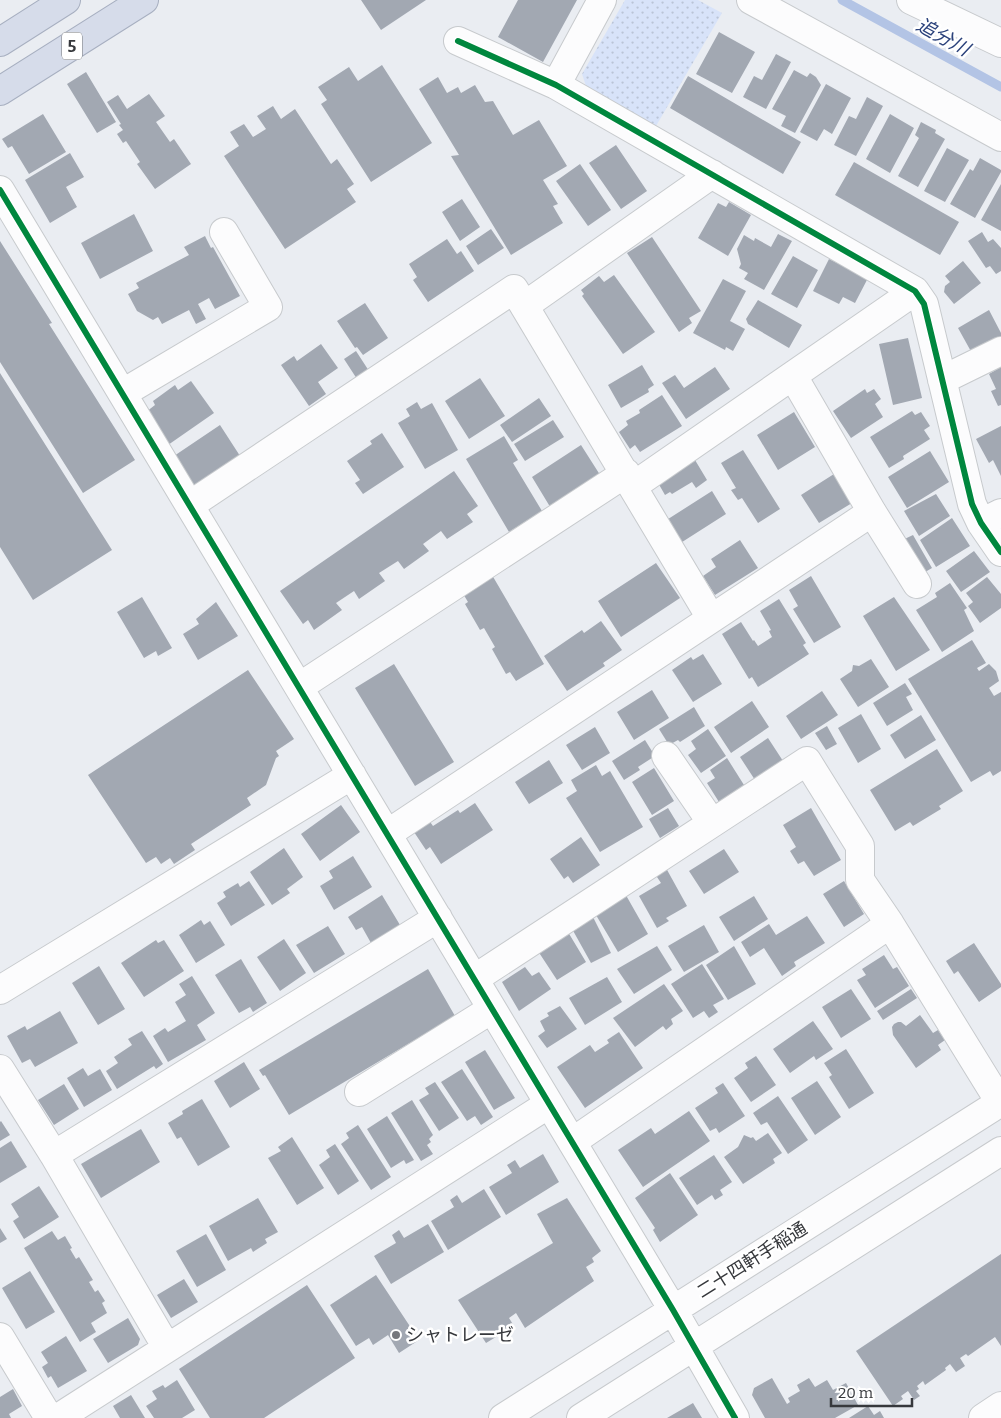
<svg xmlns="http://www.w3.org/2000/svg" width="1001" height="1418" viewBox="0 0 1001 1418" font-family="Bitter,'Noto Sans JP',serif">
<defs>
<pattern id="grass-dots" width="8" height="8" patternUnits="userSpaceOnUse" patternTransform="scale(1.25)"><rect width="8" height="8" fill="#d8e3f9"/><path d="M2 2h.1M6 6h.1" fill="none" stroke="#bac4d6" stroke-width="1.8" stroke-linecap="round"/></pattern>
</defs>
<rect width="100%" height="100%" fill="#eaedf2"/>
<path fill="url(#grass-dots)" d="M625,0H698L722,13L656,126L586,86L582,74Z"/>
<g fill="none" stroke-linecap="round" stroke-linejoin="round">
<path stroke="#b3c4e5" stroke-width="9" d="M842,0L1001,87"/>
</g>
<path fill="#a2a8b2" d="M361,0H426L381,30Z
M518,0H577L543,62L498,37Z
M719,32L755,52L732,93L696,74Z
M776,54L791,62L766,109L743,97L754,76L762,80Z
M382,65L432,143L371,182L321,104L327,100L318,87L349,67L358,81Z
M794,70L807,77L810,73L816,77L821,85L795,133L781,126L786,116L772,109Z
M86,72L116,122L97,133L67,84Z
M688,76L801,142L783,174L670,108Z
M438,77L447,93L458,87L461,93L475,85L485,102L493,101L513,135L539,120L567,166L543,180L558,204L553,206L563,223L511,255L451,156L459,155L419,89Z
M826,84L851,98L832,134L824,129L817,141L800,132Z
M149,94L165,116L156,122L170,142L174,139L191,164L155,189L137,164L140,162L126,141L123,143L117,134L123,130L119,125L121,124L107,102L118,95L127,109Z
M867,97L883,106L856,156L834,145L849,116L856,119Z
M273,106L281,119L295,109L331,164L337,159L354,184L347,189L356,202L285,249L224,156L239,146L230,132L244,124L253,137L266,129L257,116Z
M43,114L66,152L29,174L12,146L8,148L2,139Z
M890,114L914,128L890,173L866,159Z
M921,122L936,130L935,133L945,139L918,187L898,176L919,138L915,135Z
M616,145L647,191L621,209L589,163Z
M947,148L969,160L945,202L924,191Z
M70,153L84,177L66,187L77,207L50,223L25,180Z
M980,158L1001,170V172L975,218L950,204L970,169L973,171Z
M854,162L959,222L940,255L835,195Z
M580,164L611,210L588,226L556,181Z
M1001,184V231L981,220Z
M462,199L480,227L460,241L442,212Z
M729,202L751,215L728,256L698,238L718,203L726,207Z
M134,214L153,251L100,279L81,243Z
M491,229L504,248L478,265L466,246Z
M982,232L988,242L993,239L1001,248V271L996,274L990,266L986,268L968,241Z
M778,234L792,241L764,290L744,279L748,273L739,268L741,264L737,249L744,235L754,241L755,238L771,247Z
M205,236L211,248L213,247L240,296L215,309L209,298L198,304L206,319L196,324L189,310L162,324L158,317L153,320L137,311L128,294L139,288L136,283L189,255L184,247Z
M652,237L701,311L689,318L692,323L679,332L627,253Z
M447,239L457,254L461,251L474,271L428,302L413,280L417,277L409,264Z
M0,241L52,323L49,324L135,460L83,493L0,362Z
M793,256L818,270L797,308L771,294Z
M829,259L868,278L855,303L843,297L839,304L813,291Z
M963,261L981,283L954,304L944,292L945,286L950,282L945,276Z
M614,275L655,332L623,354L582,296L584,294L581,290L599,276L604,282Z
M723,279L746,291L730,321L745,329L733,351L726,347L725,350L693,333Z
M758,300L802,325L789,348L748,324L746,319Z
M365,303L388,338L363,355L357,347L355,348L337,321Z
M989,310L1001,333V336L979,347L973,355L958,328Z
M908,338L922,398L893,405L879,344Z
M321,344L338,368L318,382L326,394L309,406L281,365L294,356L297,361Z
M356,351L369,371L357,379L344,359Z
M642,365L654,385L648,389L649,392L621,408L608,385Z
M715,367L730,389L686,419L662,383L675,375L684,388Z
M1001,367V405L998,406L991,391L996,389L989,374Z
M0,373L112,550L33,600L0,547Z
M480,378L505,416L469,439L445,401Z
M191,381L214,413L168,445L146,412L155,405L153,401L175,385L178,390Z
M865,389L867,393L874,389L881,399L875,404L883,417L851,438L833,411Z
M662,395L682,426L640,452L635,445L630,449L619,432L628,425L626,421L640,413L639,410Z
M539,398L551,416L512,442L500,425Z
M417,402L421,409L432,403L458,450L425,469L398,423L410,416L406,409Z
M912,411L915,415L921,412L930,426L924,430L930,439L903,456L904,459L889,468L870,437Z
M794,412L815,447L778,470L757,435Z
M553,420L564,437L525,461L514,444Z
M220,425L242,459L197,490L174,456Z
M1001,426V476L993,460L989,463L976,439Z
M382,433L404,467L363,494L355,483L360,480L347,461L372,444L370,441Z
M504,436L518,460L513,463L542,511L509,532L466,459Z
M581,445L602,478L552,510L532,477Z
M743,450L780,509L758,523L742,498L738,500L731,490L736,488L721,463Z
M930,451L949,482L907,508L888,477Z
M692,455L707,480L696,488L692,482L672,494L670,492L665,495L657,481Z
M454,471L478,506L467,514L473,522L447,539L441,531L423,544L429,551L404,569L398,561L379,573L385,581L359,599L354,591L336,603L342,610L314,630L308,620L303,624L280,591Z
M834,474L852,503L819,523L801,495Z
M712,491L726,514L679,544L665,521Z
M936,494L950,516L919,536L904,511Z
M952,518L970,546L936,567L920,540Z
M913,535L932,568L915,578L894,544Z
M740,540L758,568L715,595L703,576L716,567L711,559Z
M974,551L990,572L961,592L946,571Z
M656,563L680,598L621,637L598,601Z
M492,575L544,664L516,681L510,672L506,674L492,649L495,647L484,628L480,630L465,604L468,602L462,592Z
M811,576L841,627L814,643L793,609L798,606L789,590Z
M987,577L1001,594V608L980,623L968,606L973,602L966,593Z
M950,583L967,608L964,610L974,631L942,652L916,610L937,597L935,593Z
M142,597L172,648L158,656L156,651L144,658L117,612Z
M894,597L930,650L896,671L863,616Z
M779,599L806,643L803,645L809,654L758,687L752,677L749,679L722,634L741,622L753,641L754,640L758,646L772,637L769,631L771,630L760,611Z
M216,602L238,636L198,660L183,634L199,624L196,619Z
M601,621L622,650L603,663L605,666L567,691L544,656L582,630L584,633Z
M972,640L986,663L977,668L979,671L989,664L996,671L999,681L989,688L994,696L1001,692V771L993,776L990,771L971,782L908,679Z
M703,654L722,684L693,702L672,670L691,657L693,660Z
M871,659L889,687L858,707L840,679L852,671L853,665L859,666Z
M394,664L454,762L415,786L355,688Z
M248,670L294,739L276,751L279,756L276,758L266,785L247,798L251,805L191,844L195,850L174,864L170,858L161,864L156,857L146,863L88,775Z
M905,683L912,694L906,697L913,710L887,726L873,703Z
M652,690L669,718L634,740L617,712Z
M822,691L838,715L801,739L786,716Z
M752,701L769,727L731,753L714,727Z
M694,707L705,726L680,742L678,740L669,745L659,729Z
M861,714L881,749L858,763L838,728Z
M921,715L936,740L905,759L890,735Z
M827,726L837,744L826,750L815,733Z
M595,727L610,753L582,770L566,745Z
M708,729L726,756L701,773L688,755L696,749L691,741Z
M768,738L783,761L755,780L740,757Z
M645,740L655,756L638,767L640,770L624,780L612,761Z
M937,749L963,791L939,806L941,809L913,826L910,822L895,831L870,790Z
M727,758L744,785L719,802L707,783L715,778L710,770Z
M549,760L563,783L529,804L515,782Z
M596,765L602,776L610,771L643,827L600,852L566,798L577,791L571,780Z
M654,768L674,801L652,815L632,782Z
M475,803L493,830L441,864L430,847L426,850L414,832L428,819L433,826L458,810L460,813Z
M341,805L360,832L320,861L301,834Z
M668,808L679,826L660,838L649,819Z
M811,808L841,860L814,876L804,861L798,864L790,851L796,847L783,825Z
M581,837L600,865L573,883L568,876L564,879L550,859Z
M284,848L303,877L287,889L290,893L272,905L250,872Z
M724,849L739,872L704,894L689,871Z
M353,856L372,887L334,910L320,886L333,878L329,871Z
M666,868L687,906L666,918L669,921L657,928L639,896L661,883L655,874Z
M249,881L265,905L231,926L217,903L226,897L223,892L238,883L240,887Z
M844,881L864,914L844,927L823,894Z
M623,890L648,934L618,952L593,910Z
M382,895L400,925L371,943L362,927L356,930L348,917Z
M754,896L768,919L734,941L719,917Z
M592,915L611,953L591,963L571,927Z
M807,916L825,943L794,962L796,966L782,976L764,948L750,957L741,942L769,924L776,935Z
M201,920L204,925L210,921L225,945L196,963L179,935Z
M704,925L719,952L684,972L668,946Z
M328,926L345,954L314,973L296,945Z
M565,927L586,962L557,980L534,945Z
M284,939L306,973L280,991L257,957Z
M156,940L158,943L164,940L184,971L144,997L121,963Z
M974,943L1001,984V987L979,1002L958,971L954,974L946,961Z
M657,946L672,970L634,994L617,969Z
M734,946L756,984L728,1000L706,965Z
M884,955L893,969L897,967L909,986L875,1008L857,980L866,975L862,969Z
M241,959L267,1003L253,1012L250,1007L239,1013L215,975Z
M702,964L724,999L713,1005L718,1012L709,1018L704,1011L693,1018L671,984Z
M99,966L125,1009L98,1025L72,983Z
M525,967L532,976L539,972L551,989L519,1011L502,982Z
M428,969L455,1016L289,1115L265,1075L263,1076L259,1070Z
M192,976L215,1013L197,1025L206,1040L168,1062L153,1036L165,1028L168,1032L186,1021L175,1002L186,995L179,984Z
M607,977L622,1002L585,1025L569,998Z
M664,984L683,1011L671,1019L673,1024L666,1030L663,1026L635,1047L613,1018Z
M851,989L871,1019L841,1038L822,1007Z
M911,989L917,998L883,1020L877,1011Z
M560,1006L577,1029L547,1048L538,1036L545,1031L540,1021L549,1016L547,1013Z
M60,1011L78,1043L35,1067L30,1059L22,1063L7,1036L25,1026L27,1030Z
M920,1015L933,1033L938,1030L945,1040L938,1045L941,1050L916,1068L893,1035L892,1027L894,1024L898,1022H901L906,1026Z
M813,1021L833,1049L816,1060L814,1056L790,1073L773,1049Z
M142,1031L163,1064L156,1069L154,1066L117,1089L106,1071L118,1063L114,1057L132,1045L128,1039Z
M619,1032L643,1068L585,1108L557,1067L590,1045L595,1052L609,1043L607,1040Z
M846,1049L874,1093L849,1109L829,1077L832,1075L824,1063Z
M485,1050L515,1098L494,1110L465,1062Z
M756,1056L776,1085L751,1102L734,1078L748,1068L745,1063Z
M244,1062L260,1089L230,1108L214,1081Z
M83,1068L88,1076L100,1069L112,1090L84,1107L67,1078Z
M462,1069L493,1117L481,1125L475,1116L467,1121L441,1082Z
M817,1081L841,1117L815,1135L791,1098Z
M435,1082L459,1118L439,1131L419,1100L429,1094L425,1088Z
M723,1083L745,1116L719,1133L716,1128L710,1131L695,1108L718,1093L715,1088Z
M64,1084L79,1109L54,1125L38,1100Z
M778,1096L808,1140L788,1154L767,1122L761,1125L753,1113Z
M202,1099L230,1147L198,1166L181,1137L177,1139L168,1123L183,1114L182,1111Z
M412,1100L433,1135L429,1139L431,1142L427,1145L433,1154L421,1161L391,1113Z
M689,1111L710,1141L643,1187L618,1150L651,1128L655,1134Z
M387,1116L414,1160L406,1164L404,1160L391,1168L367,1129Z
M1,1121L10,1135L0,1141V1122Z
M358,1125L391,1177L371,1190L341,1144L349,1138L346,1133Z
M141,1129L160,1162L101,1198L81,1164Z
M768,1133L782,1153L773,1159L775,1163L743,1184L724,1157L738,1147L744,1135L751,1138L753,1137L756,1141Z
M292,1137L324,1188L297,1205L268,1158L281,1151L278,1147Z
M11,1141L27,1167L0,1183V1148Z
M335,1144L359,1181L338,1195L319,1165L330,1157L326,1150Z
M543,1154L559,1182L506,1215L489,1187L512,1173L507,1165L515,1160L520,1168Z
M714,1155L732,1182L720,1190L723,1195L715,1200L712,1195L697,1205L679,1178Z
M670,1173L698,1215L660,1242L653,1230L655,1228L635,1198Z
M39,1186L59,1217L24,1239L13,1221L19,1217L11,1204Z
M484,1189L501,1217L448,1250L431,1221L454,1207L450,1200L457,1195L462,1203Z
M258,1198L278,1232L265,1239L267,1243L253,1252L251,1248L228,1261L209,1226Z
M567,1198L601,1251L592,1258L594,1262L586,1267L594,1281L525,1328L516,1313L509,1318L514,1326L486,1343L458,1300L553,1243L537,1214Z
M428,1224L444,1252L391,1284L374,1256L396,1243L392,1235L399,1230L404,1238Z
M0,1228L7,1239L0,1243Z
M52,1231L58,1240L65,1236L72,1248L70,1249L76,1259L79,1257L93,1280L89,1282L95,1292L98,1290L105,1301L102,1303L107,1313L91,1323L96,1332L80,1342L24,1248Z
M206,1234L226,1270L197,1287L176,1251Z
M1001,1254V1346L995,1337L968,1356L966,1354L960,1358L965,1366L956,1372L950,1364L945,1368L946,1370L925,1385L923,1381L917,1386L919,1389L916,1391L920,1396L914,1400L908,1391L901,1396L903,1399L893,1406L856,1351Z
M30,1271L55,1312L26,1329L2,1288Z
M376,1275L419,1340L399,1353L388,1335L373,1345L369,1338L356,1346L330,1305Z
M184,1279L198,1302L171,1318L157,1295Z
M307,1285L355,1358L264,1418H210L179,1369Z
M128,1318L140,1339L138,1345L108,1363L93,1339Z
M66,1336L87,1371L58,1388L51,1376L48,1378L42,1367L48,1363L41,1352Z
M772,1378L787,1404L790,1402L788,1398L800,1391L797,1385L809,1378L815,1387L827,1380L833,1390L846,1383L858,1405L835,1418H765L752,1395L754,1388Z
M177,1380L195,1410L182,1418H154L146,1406L157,1399L152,1391L163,1385L165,1388Z
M13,1389L22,1406L9,1414L11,1418H0V1397Z
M131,1395L145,1418H120L113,1406Z
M693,1403L702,1418H667Z
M868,1406L874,1415L880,1411L884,1418H849Z"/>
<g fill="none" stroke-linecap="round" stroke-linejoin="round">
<defs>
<path id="minor" d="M751,0L1001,137
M911,0L1001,43
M458,41L556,85L915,291L924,304L972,504L981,523L1001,552
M556,85L602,0
M0,190L673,1310L735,1418
M524,306L712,174
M793,376L872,512L917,584
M942,380L1001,351
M123,393L268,307L224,232
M633,486L915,291
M190,505L514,289L711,618
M981,523L1001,513
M299,687L626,473
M666,756L712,823
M387,834L872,512
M474,979L807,761L860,846V880L890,924L1001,1104
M0,990L352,775
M0,1069L54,1155L167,1348
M359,1092L492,1009
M572,1142L890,924
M54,1155L438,918
M0,1337L49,1418
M58,1418L549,1104
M503,1418L1001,1102
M581,1418L1001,1151
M983,1418L1001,1406"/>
<path id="highway" d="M0,42L66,0
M0,91L144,0"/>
</defs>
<use href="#minor" stroke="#c7cacd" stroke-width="30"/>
<use href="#highway" stroke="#a7afc0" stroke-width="30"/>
<use href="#minor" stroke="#fcfcfd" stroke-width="28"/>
<use href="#highway" stroke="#d6dcea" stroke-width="28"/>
<defs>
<path id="cycleway" d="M458,41L556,85L915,291L924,304L972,504L981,523L1001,552
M0,190L673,1310L735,1418"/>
</defs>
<use href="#cycleway" stroke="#fff" stroke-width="9"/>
<use href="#cycleway" stroke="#00873e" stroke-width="6"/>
</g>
<circle fill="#75777c" stroke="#fff" stroke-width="2" cx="396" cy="1335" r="5"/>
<g text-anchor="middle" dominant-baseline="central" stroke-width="5" stroke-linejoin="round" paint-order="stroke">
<rect fill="#fff" stroke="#727476" stroke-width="1" x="62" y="32.5" width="20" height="27" rx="4"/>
<g font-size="16" font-weight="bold" fill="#36383c">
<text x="72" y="46">5</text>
</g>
<g font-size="18" fill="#36383c" stroke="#fff">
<text transform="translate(752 1260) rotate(-32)">二十四軒手稲通</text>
</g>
<g font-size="18" fill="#36383c" stroke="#fff" text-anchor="start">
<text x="406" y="1335">シャトレーゼ</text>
</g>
<g font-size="19" font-style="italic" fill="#2b427b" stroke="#fff">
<text transform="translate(943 37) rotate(29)">追分川</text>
</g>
</g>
<path d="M831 1398v8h81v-8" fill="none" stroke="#36383c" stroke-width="2.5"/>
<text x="838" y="1398" font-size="15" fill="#36383c" stroke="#ffffff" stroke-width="4" paint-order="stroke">20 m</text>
</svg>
